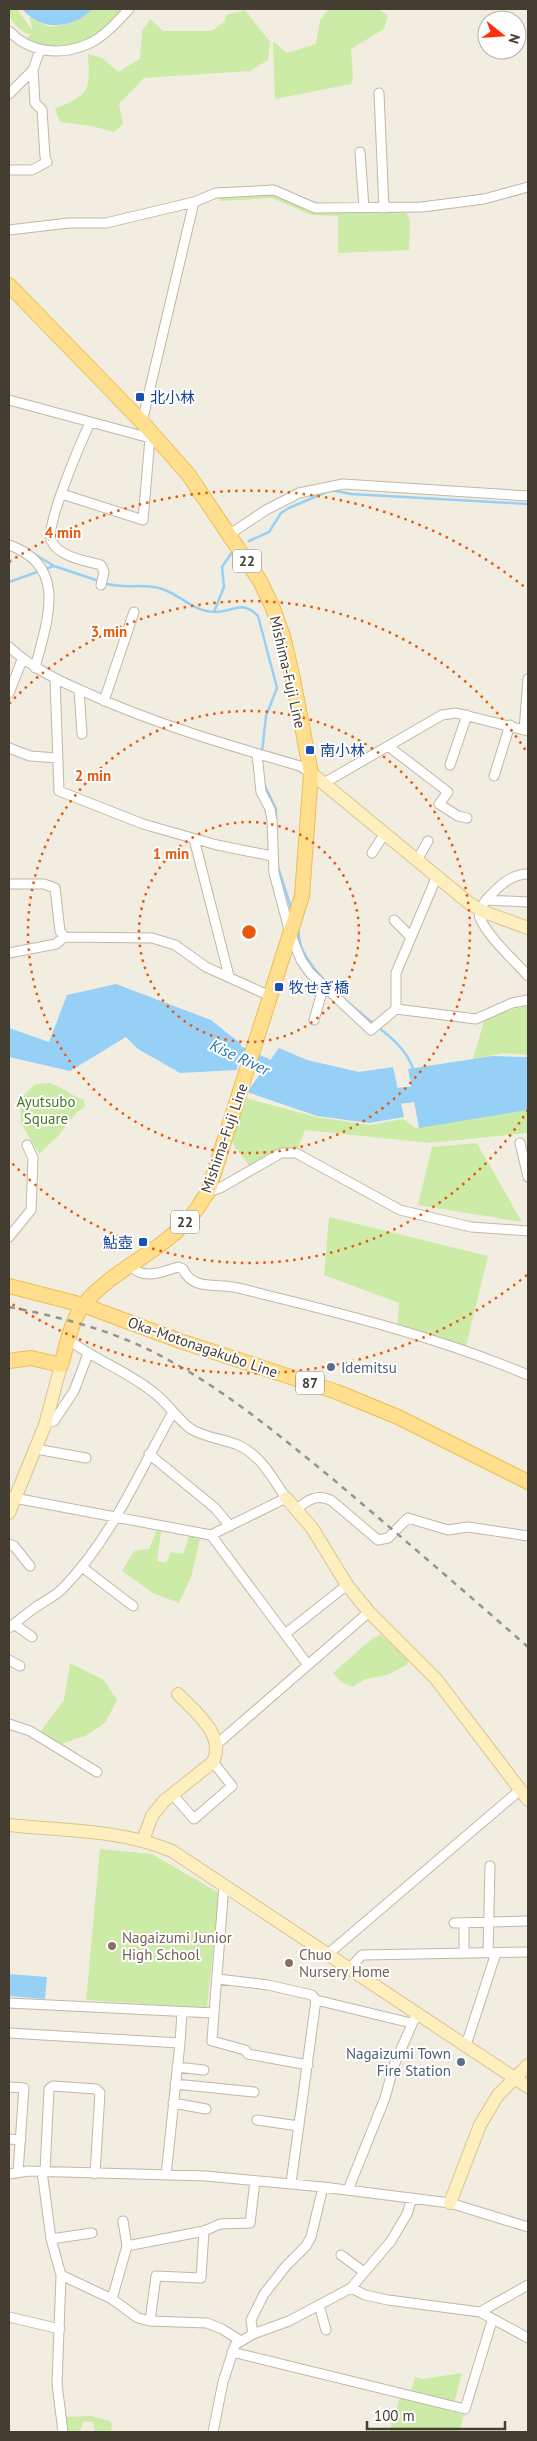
<svg xmlns="http://www.w3.org/2000/svg" width="537" height="2441" viewBox="0 0 537 2441" font-family="'PT Sans','Noto Sans JP',sans-serif">
<rect width="100%" height="100%" fill="#f2ede1"/>
<path fill="#cceba6" d="M9,9H17L33,31L29,17L49,27L69,24L87,9H125L86,45L43,46L26,39L32,33L27,34C17,27 9,22 9,9Z
M379,9L388,16L384,29L351,49L353,77L351,84L275,99L273,41L287,53L316,44L320,20L328,10Z
M245,10L270,42L268,60L250,71L144,78L119,104L123,124L114,132L92,126L60,122L55,109C90,94 90,92 88,54L102,58L118,72L140,59L142,31L150,19L163,31H212L225,21L226,15Z
M274,185L323,205L405,209L410,221L409,250L338,253V216L311,215L272,198L219,201L222,193L274,190Z
M528,1005V1055L504,1053L473,1059L485,1018Z
M50,1083C63,1088 70,1095 84,1100L85,1107L77,1112L58,1136L39,1154L21,1123L20,1099L35,1084Z
M246,1098L316,1117L369,1125L403,1119L416,1128L528,1110V1133L430,1143L305,1130L296,1153H281L251,1168L234,1146L232,1138Z
M477,1143L522,1222L418,1205L432,1147Z
M329,1217L488,1256L466,1346L397,1330L399,1303L324,1275Z
M157,1530L161,1532L157,1561L166,1563L171,1552L183,1554L189,1536L200,1539L191,1577L179,1603L153,1593L122,1571L134,1551L149,1549Z
M380,1635L407,1656L408,1664L387,1675L366,1679L352,1687L341,1682L333,1673L373,1638Z
M70,1663L104,1680L117,1700L105,1723L85,1736L61,1744L41,1731L64,1700Z
M100,1849L152,1854L219,1893L207,2008L86,2000Z
M462,2373L454,2403L411,2391L415,2377L422,2379Z
M400,2397L464,2415L459,2432H389Z
M91,2416L110,2421L112,2425L111,2432H95L93,2422L84,2421L79,2432H66V2417Z"/>
<path fill="#97d0f6" d="M22,9H92C73,30 40,31 22,9Z
M116,984L211,1020L241,1044L237,1070L180,1073L138,1049L126,1037L70,1071L9,1057V1028L49,1042L67,995Z
M279,1048L307,1060L359,1072L393,1067L404,1117L369,1123L317,1116L247,1092Z
M492,1056L528,1057V1110L419,1128L408,1069Z
M9,1974L47,1977L45,1999L9,1996Z"/>
<g fill="none" stroke-linecap="round" stroke-linejoin="round">
<path stroke="#97d0f6" stroke-width="2.5" d="M249,541L269,532L281,513L289,508L331,490L351,494L528,504
M31,552L54,566L99,581
M9,582L54,566
M104,583C124,590 146,582 165,590C182,597 196,612 215,612C234,612 242,599 258,616L277,688L266,716L262,752
M214,612L224,587L222,567L233,551
M264,784L276,809V819
M277,864L292,911
M298,928C299,935 299,944 303,951C315,976 347,1002 369,1020C388,1035 406,1047 414,1071"/>
<path stroke="#97d0f6" stroke-width="16" d="M221,1046L265,1066L282,1080
M378,1098L435,1092"/>
<defs>
<path id="street" d="M9,31C30,53 60,56 88,44C103,38 118,21 129,9
M379,93L384,208
M9,94L33,70L40,50
M360,152L364,208
M9,170H32L47,162L45,157L42,110L35,103L33,70
M9,230L69,223H106L194,202
M9,400L150,438L153,436
M142,422L194,202L216,193L274,190L315,208L422,207L484,199L528,187
M90,423C81,442 46,523 51,540C58,557 86,561 101,565L104,572L101,585
M62,494L143,520L150,438
M230,534L266,510L299,493L343,484L528,496
M9,545C69,566 47,621 35,668
M9,647C32,668 59,681 87,693C155,724 227,745 300,766L311,773
M55,679L59,791L143,824L217,845L272,856
M79,690L82,734
M9,693L22,660
M104,701L134,612
M524,730L528,679
M388,746L448,792L439,804L458,816L467,818
M9,748L30,756L57,758
M257,754L261,792L270,809L272,820L274,873L290,933L301,960L310,973L371,1030L396,1009L476,1019L512,1003L528,1000
M450,765L467,715
M494,776L510,725
M324,783L442,715L456,713L528,731
M194,839L229,976
M372,853L385,833
M417,860L428,841
M9,884H44L55,888L60,931L64,937
M486,900C498,887 510,874 528,874
M528,902L486,900C482,906 478,911 480,918C488,937 514,960 528,976
M394,920L411,937
M9,953L56,944L64,937L152,938L175,945L206,967L270,996
M396,1009V973L437,876
M314,1020L324,985
M520,1143L528,1177
M208,1192L220,1188L281,1153H296L400,1210L471,1227L528,1231
M9,1237L31,1210L33,1158L27,1145
M130,1265C143,1281 161,1272 178,1267L183,1269C191,1287 208,1285 225,1286C237,1287 251,1291 262,1294C352,1316 443,1339 528,1375
M45,1423L54,1421L74,1391L88,1354
M36,1449L86,1458
M149,1454L215,1508L230,1526
M9,1497L211,1535L286,1498C273,1479 261,1455 238,1445C223,1439 206,1438 191,1429C177,1419 167,1402 153,1392C127,1371 95,1360 69,1340
M296,1510C307,1500 318,1493 332,1501L378,1540L388,1538L408,1518L448,1530L468,1527L528,1536
M211,1535L308,1665
M9,1544L14,1546L30,1566
M82,1567L133,1606
M14,1624L32,1637
M9,1628C18,1621 27,1613 36,1607C46,1600 56,1596 64,1587C113,1536 139,1472 173,1412
M285,1634L347,1585
M9,1660L20,1666
M9,1724L30,1731L97,1772
M217,1744L369,1612
M173,1795L194,1819L232,1786L213,1762
M454,1923L528,1921
M464,1924V1952
M488,1953L490,1866
M328,1954L520,1790
M350,1968L362,1955L528,1952
M218,1979L268,1985L312,1995L316,2000L291,2183
M316,2000L411,2023
M9,2003L214,2013L224,1885
M214,2013L212,2041L245,2050L248,2054L308,2065
M9,2033L180,2043L166,2175
M180,2043L182,2013
M466,2045L496,1953
M177,2067L204,2070
M175,2084L254,2092
M9,2087L24,2088L18,2172
M173,2103L206,2109
M257,2120L299,2126
M9,2139L21,2140
M42,2171L51,2239L61,2275L57,2384L63,2432
M45,2172L49,2089L53,2086L96,2089L100,2093L95,2174
M9,2174L28,2171L206,2176L323,2187L450,2203L528,2227
M348,2190L385,2098L394,2065L417,2013
M123,2221L127,2246
M51,2239L92,2233
M341,2255L364,2272
M61,2275L112,2299L138,2318L150,2321L207,2323L222,2329L241,2341
M351,2288L365,2295L388,2300L480,2312L528,2338
M112,2299L127,2246L204,2231L220,2224L250,2223L255,2181
M319,2305L326,2330
M480,2312L528,2285
M9,2317L60,2329
M150,2321L156,2276L201,2278L204,2231
M253,2334L251,2320L264,2294L286,2266L306,2246L311,2237L323,2187
M232,2352L465,2409L492,2321
M213,2432L223,2382L235,2345L253,2334L289,2321L351,2288L391,2241L407,2214L412,2198"/>
<path id="secondary" d="M311,773L469,903L484,912L528,928
M286,1498L312,1528L347,1585L369,1612L436,1679L528,1800
M9,1513L45,1425L61,1365
M9,1825C64,1831 119,1829 172,1851L528,2087
M143,1840L152,1816L164,1801L213,1762C226,1735 195,1712 178,1694
M450,2203L480,2125L498,2095L528,2065"/>
<path id="primary" d="M9,285L142,422L188,474L260,581L272,606L283,636L293,679L311,773L302,896L208,1192C203,1199 199,1207 193,1214C164,1251 114,1268 84,1304C71,1320 67,1345 61,1365L31,1358L9,1361
M9,1286L83,1305L180,1341L337,1392L398,1417L528,1482"/>
</defs>
<use href="#street" stroke="#c1b8a6" stroke-width="11"/>
<use href="#secondary" stroke="#d9c58f" stroke-width="14"/>
<use href="#primary" stroke="#edbe55" stroke-width="16"/>
<use href="#street" stroke="#fff" stroke-width="9"/>
<use href="#secondary" stroke="#ffefbf" stroke-width="12"/>
<use href="#primary" stroke="#ffde8e" stroke-width="14"/>
<path stroke="#939393" stroke-width="2.5" stroke-dasharray="6 6" stroke-linecap="butt" d="M9,1307C61,1317 115,1331 163,1357C225,1390 279,1435 334,1480C399,1535 464,1591 528,1647"/>
</g>
<g fill="none" stroke="#e8590c" stroke-width="2.5" stroke-dasharray="2.5 5">
<circle cx="249" cy="932" r="110"/>
<circle cx="249" cy="932" r="221"/>
<path d="M528 1110A331 331 0 0 1 9 1160M9 704A331 331 0 0 1 528 754"/>
<path d="M527 1275A441 441 0 0 1 9 1302M9 562A441 441 0 0 1 527 589"/>
</g>
<g fill="#1a4fb4" stroke="#fff" stroke-width="2">
<rect x="135" y="392" width="10" height="10" rx="2.5"/>
<rect x="305" y="745" width="10" height="10" rx="2.5"/>
<rect x="274" y="982" width="10" height="10" rx="2.5"/>
<rect x="138" y="1237" width="10" height="10" rx="2.5"/>
</g>
<g fill="#5c6f8a" stroke="#fff" stroke-width="2">
<circle cx="331" cy="1367" r="5"/>
<circle cx="461" cy="2062" r="5"/>
</g>
<g fill="#8d6e63" stroke="#fff" stroke-width="2">
<circle cx="112" cy="1946" r="5"/>
<circle cx="289" cy="1963" r="5"/>
</g>
<g text-anchor="middle" dominant-baseline="central" stroke-width="4" stroke-linejoin="round" paint-order="stroke">
<g fill="#fff" stroke="#7c7770" stroke-width="1">
<rect x="233" y="549.5" width="28" height="23" rx="4"/>
<rect x="171" y="1210.5" width="28" height="23" rx="4"/>
<rect x="296" y="1371.5" width="28" height="23" rx="4"/>
</g>
<g font-size="14" font-weight="bold" fill="#443d32">
<text x="247" y="561">22</text>
<text x="185" y="1222">22</text>
<text x="310" y="1383">87</text>
</g>
<g font-size="15" fill="#164399" stroke="#fff" text-anchor="start">
<text x="150" y="397">北小林</text>
<text x="320" y="750">南小林</text>
<text x="289" y="987">牧せぎ橋</text>
<text x="133" y="1242" text-anchor="end">鮎壺</text>
</g>
<g font-size="15" fill="#443d32" stroke="#fff">
<text transform="translate(288 672) rotate(77)">Mishima-Fuji Line</text>
<text transform="translate(224 1138) rotate(-71)">Mishima-Fuji Line</text>
<text transform="translate(203 1347) rotate(19)">Oka-Motonagakubo Line</text>
</g>
<g font-size="15" fill="#447a21" stroke="#fff">
<text x="46" y="1101">Ayutsubo<tspan x="46" dy="17">Square</tspan></text>
</g>
<g font-size="15" fill="#4e5e75" stroke="#fff" text-anchor="start">
<text x="341" y="1367">Idemitsu</text>
<text x="451" y="2053" text-anchor="end">Nagaizumi Town<tspan x="451" dy="17">Fire Station</tspan></text>
</g>
<g font-size="15" fill="#785e54" stroke="#fff" text-anchor="start">
<text x="122" y="1937">Nagaizumi Junior<tspan x="122" dy="17">High School</tspan></text>
<text x="299" y="1954">Chuo<tspan x="299" dy="17">Nursery Home</tspan></text>
</g>
<g font-size="16" font-style="italic" fill="#237ab7" stroke="#fff">
<text transform="translate(240 1057) rotate(25)">Kise River</text>
</g>
</g>
<circle cx="249" cy="932" r="8" fill="#e8590c" stroke="#fff" stroke-width="2.5"/>
<g font-size="15" text-anchor="middle" font-weight="bold" fill="#e8590c" stroke="#fff" stroke-width="4" stroke-linejoin="round" paint-order="stroke">
<text x="63" y="538">4 min</text>
<text x="109" y="637">3 min</text>
<text x="93" y="781">2 min</text>
<text x="171" y="859">1 min</text>
</g>
<rect width="537" height="2441" fill="none" stroke="#443d32" stroke-width="20"/>
<g transform="translate(502 35) rotate(107)"><circle r="24" fill="#ffffff" stroke="#b4b1ad"/>
<path d="M0-4L9 19L0 12L-9 19Z" fill="#ff2e0c"/>
<text y="-8" font-size="14" font-weight="bold" text-anchor="middle" fill="#443d32">N</text>
</g>
<path d="M367 2421v8h138v-8" fill="none" stroke="#443d32" stroke-width="2.5"/>
<text x="374" y="2421" font-size="15" fill="#443d32" stroke="#ffffff" stroke-width="4" paint-order="stroke">100 m</text>
</svg>
